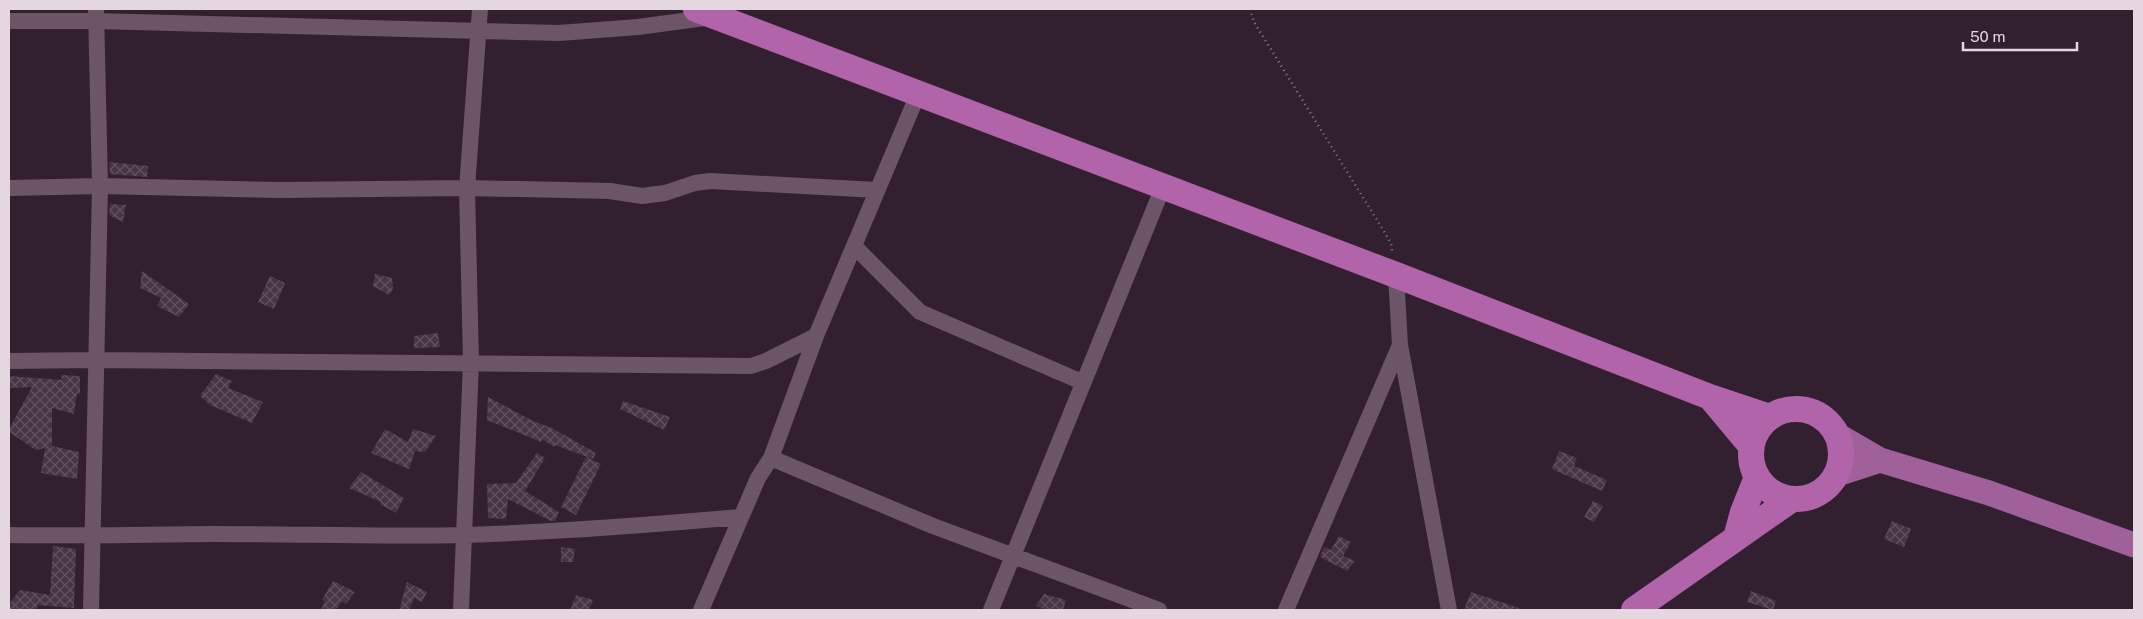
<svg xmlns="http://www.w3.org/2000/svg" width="2143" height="619" viewBox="0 0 2143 619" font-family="'Public Sans',sans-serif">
<defs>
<pattern id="building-cross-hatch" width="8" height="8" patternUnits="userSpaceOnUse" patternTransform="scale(1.25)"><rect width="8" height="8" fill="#483446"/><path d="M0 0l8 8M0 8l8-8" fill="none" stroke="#625160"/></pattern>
</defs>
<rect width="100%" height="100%" fill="#321f2f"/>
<path fill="url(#building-cross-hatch)" d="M109,162L148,166L147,177L110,174Z
M110,204L126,205L123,222L109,215Z
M142,271L189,304L179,317L157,306L161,298L140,288Z
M375,274L392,278L393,289L389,295L373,286Z
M270,276L285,283L274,309L258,302Z
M438,333L440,347L414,348V336Z
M216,374L232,381L228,388L263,402L252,423L210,405L200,396Z
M61,375L80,376V394L77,393L74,414L52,408V446L79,452L77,479L41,473L45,448L36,450L9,432V429L32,387L9,388V376L62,380Z
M488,397L533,421L552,428L596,453L593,459L555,445L554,447L542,439L541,442L487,420Z
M623,401L670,417L664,430L620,409Z
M385,429L408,442L413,429L436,436L425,452L415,451L409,469L371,453Z
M1559,451L1577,458L1574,466L1607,480L1602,491L1552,469Z
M537,453L545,458L525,491L559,512L555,521H551L508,499L506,519L488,518L487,484L516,483Z
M586,457L601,464L576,515L561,507Z
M361,472L404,498L396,513L380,504L381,502L349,488Z
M1593,501L1603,506L1594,522L1584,517Z
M1892,521L1911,529L1904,547L1884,539Z
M1339,536L1351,542L1343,556L1355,561L1347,571L1320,557L1324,547L1331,550Z
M53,546L76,549L74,608L38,605L36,610H9V604L20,590L50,595Z
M561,547L575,549L573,562H561Z
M333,581L355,592L346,604L342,601L336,610H321L325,601L322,600Z
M407,582L427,592L422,602L414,598L409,610H399Z
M1751,591L1776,601L1773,610L1747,602Z
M1471,592L1519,608V610H1464Z
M1044,594L1066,600L1063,610H1046L1036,606Z
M576,595L593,600L589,610H570Z"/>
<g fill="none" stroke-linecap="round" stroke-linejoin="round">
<path stroke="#8f7f8c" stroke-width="2.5" stroke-dasharray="1 4" stroke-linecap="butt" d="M1250,9L1254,22L1377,220L1391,243L1392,251"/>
<path stroke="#6b5567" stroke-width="16" d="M9,21H96L559,33L638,27L712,17
M9,188L100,186L281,190L467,188L610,191L642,196L665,193L695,183L710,181L877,190
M854,246L920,312L1082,382
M1396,275L1400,345L1449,610
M9,361L95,360L751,366L766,361L816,336
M771,458L933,526L1159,610
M9,535C77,536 145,535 213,534C297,534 381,537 465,535C557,532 649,525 740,517
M91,610L100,186L96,9
M461,610L471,362L467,188L480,9
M701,610L758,478L771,458L816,336L918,94
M991,610L1163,187
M1286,610L1400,345"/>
<path stroke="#a06099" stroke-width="25" d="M1837,435L1880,460L1989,493L2134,545
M1837,474L1880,460"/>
<path stroke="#b264aa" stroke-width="26" d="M696,9L1396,275L1710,397L1770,417
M1710,397L1751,446
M1751 454a45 45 0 1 1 90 0a45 45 0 1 1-90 0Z
M1736,538L1743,512L1757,477
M1634,610L1792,499"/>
</g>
<rect width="2143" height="619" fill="none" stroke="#e4d7e2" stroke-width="20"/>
<path d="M1963 42v8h114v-8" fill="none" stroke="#e4d7e2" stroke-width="2.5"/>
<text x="1970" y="42" font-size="15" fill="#e4d7e2" stroke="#321f2f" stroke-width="4" paint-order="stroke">50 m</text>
</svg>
